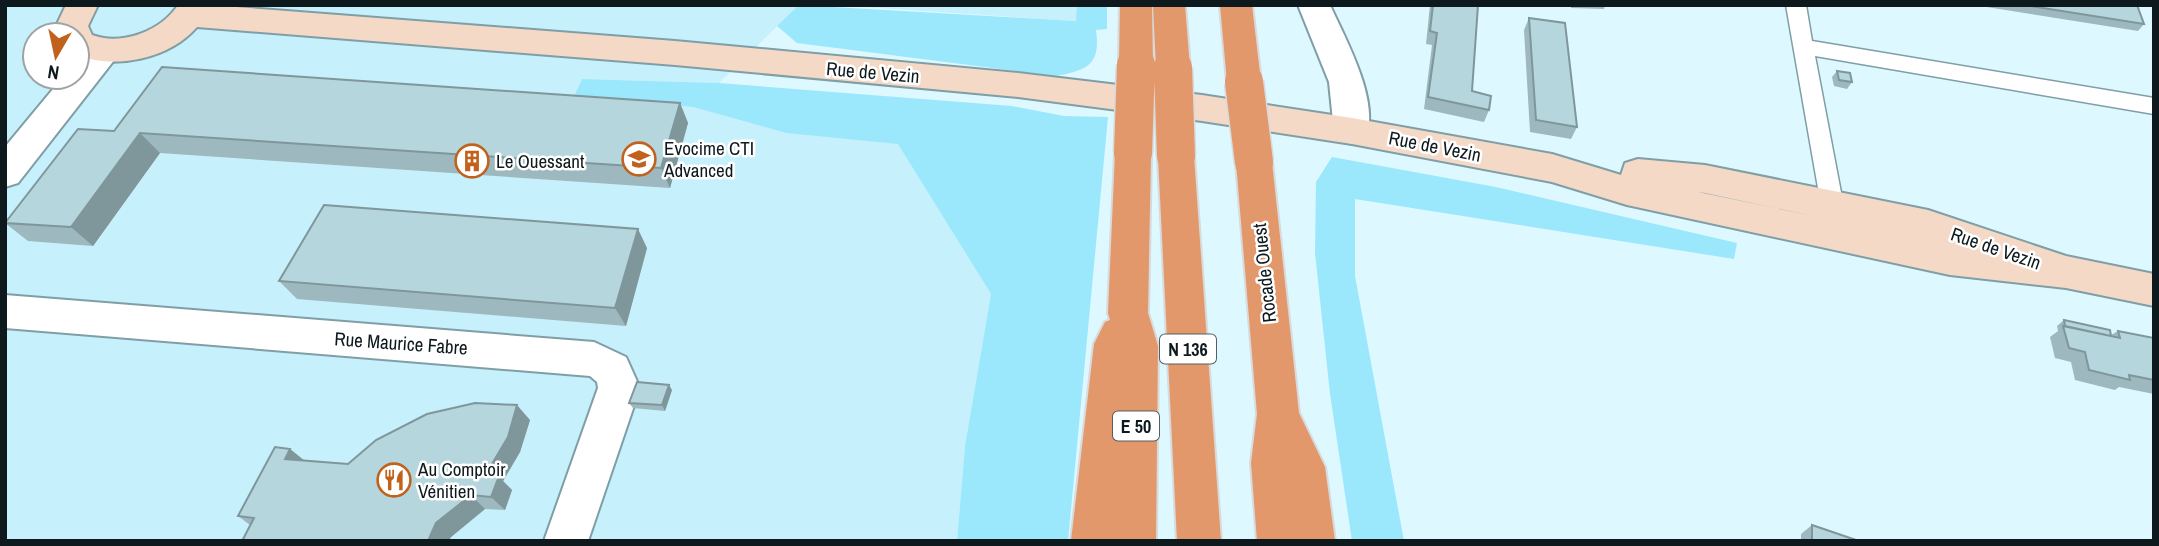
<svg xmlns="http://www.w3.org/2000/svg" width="2159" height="546" viewBox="0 0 2159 546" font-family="'Archivo Narrow',sans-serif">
<rect width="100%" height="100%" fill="#def8ff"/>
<path fill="#c6f0fb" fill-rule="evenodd" d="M5,5H799L719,83L582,79L574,95L693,107L786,133L898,143L991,294L965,446L957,541H5ZM35,35H77V77H35Z
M834,5H1077V21L1060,20Z"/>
<path fill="#9be8fc" d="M799,5L1076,21L1077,5H1107V29L1096,30C1101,65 1087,70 1056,76L797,43L777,26Z
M582,79L719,83L1012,106L1064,116L1108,117L1068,541H957L965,446L991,294L898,144L786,133L693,107L574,96Z
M1332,157L1496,187L1737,243L1734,259L1355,199V276L1404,541H1352L1330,394L1315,253L1316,182Z"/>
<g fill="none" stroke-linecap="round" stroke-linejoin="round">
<defs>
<path id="service" d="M1786,5H1806L1812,41L2154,98V114L1815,56L1843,203L1852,218L1849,224C1833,229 1828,218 1821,205Z"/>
<path id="minor" d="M1298,5H1330C1345,38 1383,106 1364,140L1352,144L1340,140L1334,131L1329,82Z
M103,39L115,43L120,51L115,59L18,183L5,187V147L63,77H77C77,58 83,45 103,39Z
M5,295L594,342L626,357L640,388L588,541H544L598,388L597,382L590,376L5,328Z"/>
<path id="secondary" d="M66,5H98L88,26L92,35C122,46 161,31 178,5H210L675,41L1018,73L1202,95L1352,118L1552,154L1621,175L1625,163L1638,159L1705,165L1928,210L2066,256L2154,274V306L2066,288L1950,275L1627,205L1552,182L1352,144L1202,121L1018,97L675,65L197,27C169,59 116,70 77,55V35H59L56,26ZM1698,192L1705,193L1813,216Z"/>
<path id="trunk" d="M1120,5H1152L1153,65L1148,74L1136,77L1124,74L1119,65Z
M1153,5H1185L1190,68L1185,77L1173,80L1161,77L1156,68Z
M1220,5H1252L1261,82L1256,91L1244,94L1232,91L1227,82Z
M1133,139L1146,143L1151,153L1148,313L1158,346L1156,541H1071L1094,344L1105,322L1110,320L1108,313L1115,153L1120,143Z
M1176,142L1189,146L1194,156L1221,541H1177L1158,156L1163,146Z
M1254,148L1267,152L1272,162L1299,413L1325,467L1335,541H1257L1251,463L1257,414L1236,162L1241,152Z"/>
</defs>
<use href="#service" stroke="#7f9ea6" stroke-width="3"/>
<use href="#minor" stroke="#7f9ea6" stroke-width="4"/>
<use href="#secondary" stroke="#7f9ea6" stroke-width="4"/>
<use href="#trunk" stroke="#d8dadb" stroke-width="4"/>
<use href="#service" fill="#fff" fill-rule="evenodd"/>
<use href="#minor" fill="#fff" fill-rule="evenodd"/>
<use href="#secondary" fill="#f4d9c7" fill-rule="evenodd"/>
<use href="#trunk" fill="#e2986a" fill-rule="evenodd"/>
<defs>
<path id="trunk-bridge" d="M1173,68L1176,156
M1244,82L1254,162
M1133,153L1136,65"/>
</defs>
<use href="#trunk-bridge" stroke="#d8dadb" stroke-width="41" stroke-linecap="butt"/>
<use href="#trunk-bridge" stroke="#e2986a" stroke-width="38"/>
</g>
<path fill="#9db8bf" d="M1430,5H1478L1472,91L1489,110L1484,122L1424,109L1432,45L1426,44Z
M1571,5H1605L1604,9L1571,8Z
M1974,5H2137L2144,24L2138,31Z
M1529,18L1577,127L1571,139L1530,132L1524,30Z
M1837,71L1852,82L1847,89L1834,86L1832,77Z
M680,103L688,123L670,188L160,153L93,246L28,241L5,223V222L114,131Z
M647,248L626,326L297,299L279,281Z
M2064,320L2111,335L2118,331L2154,338V394L2119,387L2115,390L2075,380L2071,362L2055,358L2050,337L2058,331L2057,326Z
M672,390L665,411L633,408L629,403Z
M530,420L520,452L503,481L512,490L505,510L485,509L451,537L250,525L238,516L290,449L304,460L348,464Z
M1812,525L1859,541H1801V534Z"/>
<path fill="#7f969b" d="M680,103L688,123L670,188L661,168Z
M140,133L160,153L93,246L71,227Z
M638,229L647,248L626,326L615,308Z
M669,385L672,390L665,411L662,405Z
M517,405L530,420L520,452L503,481L512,490L505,510L491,497L486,474Z
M290,449L307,463L285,459Z
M471,495L485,509L451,537L449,541H428L436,523Z"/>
<path fill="#b6d6de" stroke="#7f969b" stroke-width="2" d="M1433,5H1478L1472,91L1491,96L1489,110L1428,97L1437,33L1430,31Z
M2024,5H2137L2144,24Z
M1529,18L1565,23L1577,127L1536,120Z
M162,67L680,103L661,168L140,133L71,227L5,223L78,129L114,131Z
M1837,71L1850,73L1852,82L1839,80Z
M324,205L638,229L615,308L279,281Z
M2064,320L2110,330L2111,336L2065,326Z
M2063,326L2120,338L2118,331L2154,338V380L2129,375L2130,380L2089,370L2085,352L2069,348Z
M637,382L669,385L662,405L629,403Z
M475,403L517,405L508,437L486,474L499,476L491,497L471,495L436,523L428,541H242L254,518L238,516L275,447L290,449L285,459L348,464L376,440L427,414Z
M1812,525L1859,541H1812Z"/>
<defs>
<symbol id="university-ring" viewBox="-11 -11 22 22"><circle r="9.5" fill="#fff" stroke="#c1621c" stroke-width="1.5"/><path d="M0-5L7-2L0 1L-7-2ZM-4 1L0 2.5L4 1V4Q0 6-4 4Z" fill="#c1621c"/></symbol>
<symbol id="building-ring" viewBox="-11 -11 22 22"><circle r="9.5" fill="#fff" stroke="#c1621c" stroke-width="1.5"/><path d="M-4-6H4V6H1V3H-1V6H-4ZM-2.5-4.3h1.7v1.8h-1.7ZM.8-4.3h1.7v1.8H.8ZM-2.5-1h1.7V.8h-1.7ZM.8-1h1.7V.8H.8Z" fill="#c1621c"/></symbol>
<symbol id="restaurant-ring" viewBox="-11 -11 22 22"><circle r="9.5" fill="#fff" stroke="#c1621c" stroke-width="1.5"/><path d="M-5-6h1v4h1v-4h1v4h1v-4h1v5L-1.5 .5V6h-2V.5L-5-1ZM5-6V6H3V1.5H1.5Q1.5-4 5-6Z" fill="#c1621c"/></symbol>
</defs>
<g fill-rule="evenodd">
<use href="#university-ring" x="620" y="140" width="38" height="38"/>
<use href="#building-ring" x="453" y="142" width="38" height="38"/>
<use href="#restaurant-ring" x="375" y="461" width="38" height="38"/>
</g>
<g text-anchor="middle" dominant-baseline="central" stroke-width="5" stroke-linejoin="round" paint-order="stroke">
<g fill="#fff" stroke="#565e61" stroke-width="2">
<rect x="1160" y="334.5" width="56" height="29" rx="5"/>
<rect x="1113" y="411.5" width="46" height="29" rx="5"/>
</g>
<g font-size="18" font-weight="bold" fill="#0e191d">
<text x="1188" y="349">N 136</text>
<text x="1136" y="426">E 50</text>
</g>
<g font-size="19" fill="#0e191d" stroke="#fff">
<text transform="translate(873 72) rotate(5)">Rue de Vezin</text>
<text transform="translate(1435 146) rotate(11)">Rue de Vezin</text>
<text transform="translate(1996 248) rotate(19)">Rue de Vezin</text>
<text transform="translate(1264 273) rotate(-96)">Rocade Ouest</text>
<text transform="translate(401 343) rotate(4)">Rue Maurice Fabre</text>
</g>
<g font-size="19" fill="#0e191d" stroke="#fff" text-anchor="start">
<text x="664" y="148">Evocime CTI<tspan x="664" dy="22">Advanced</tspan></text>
<text x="496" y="161">Le Ouessant</text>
<text x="418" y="469">Au Comptoir<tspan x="418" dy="22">Vénitien</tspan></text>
</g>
</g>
<rect width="2159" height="546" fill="none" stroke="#0e191d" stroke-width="14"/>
<g transform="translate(56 56) rotate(189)"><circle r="33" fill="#ffffff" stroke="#9fa3a5" stroke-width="2"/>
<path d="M0-5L12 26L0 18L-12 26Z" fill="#c1621c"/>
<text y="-10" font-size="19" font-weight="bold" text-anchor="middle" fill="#0e191d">N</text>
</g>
</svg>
